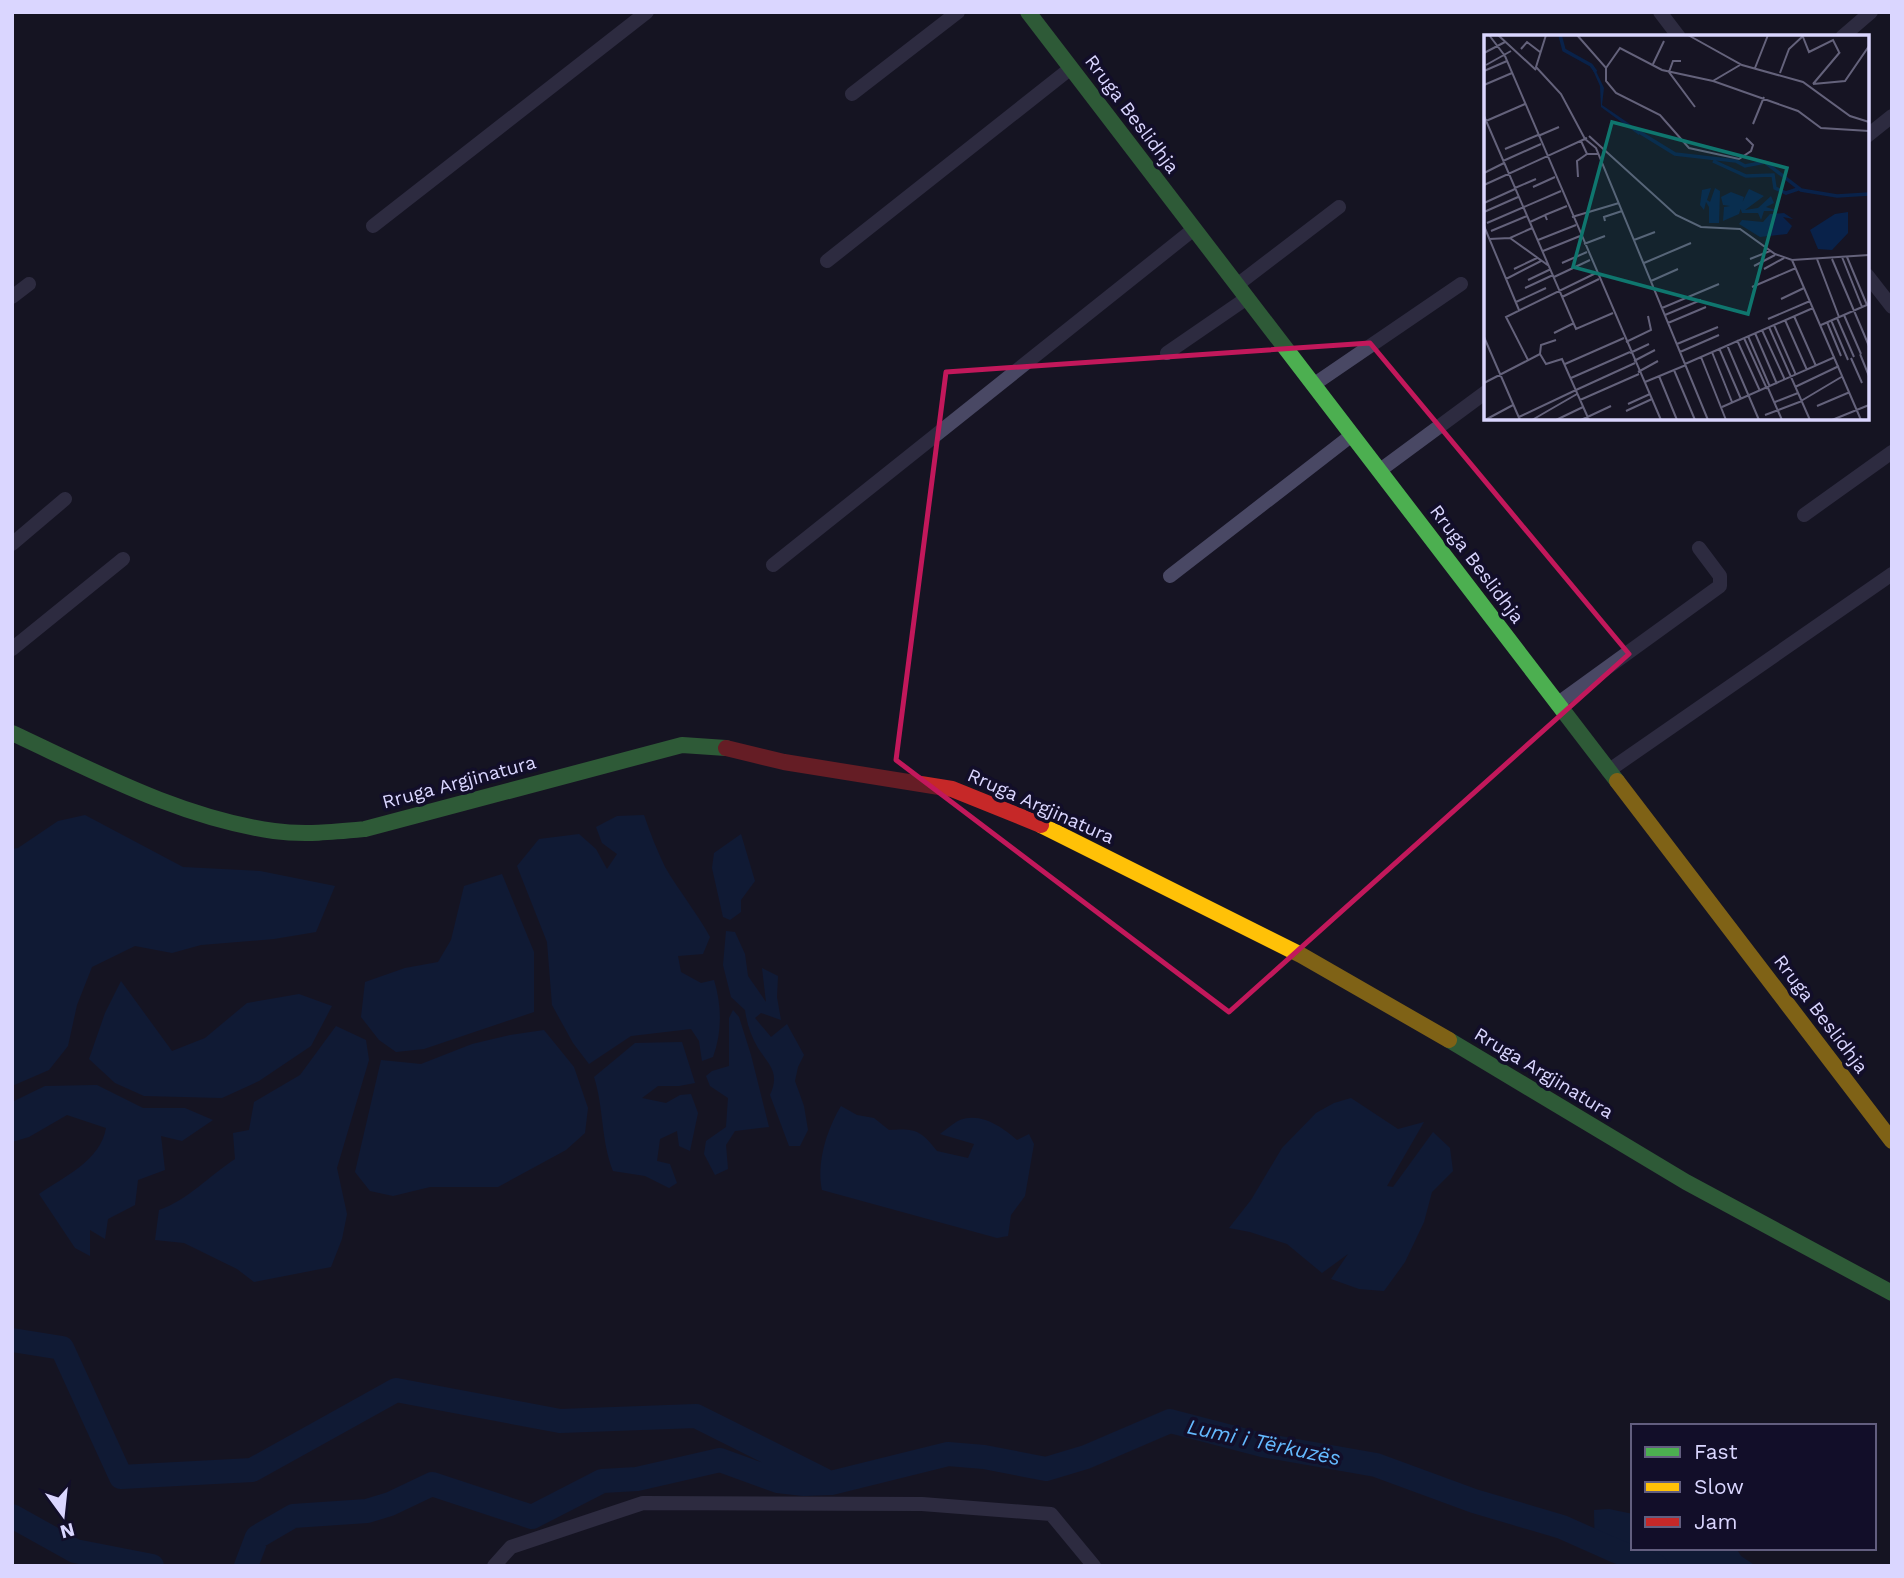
<svg xmlns="http://www.w3.org/2000/svg" width="1904" height="1578" viewBox="0 0 1904 1578" font-family="'Work Sans',sans-serif">
<rect width="100%" height="100%" fill="#161423"/>
<path fill="#09224a" d="M85,815L183,867L260,871L335,886L316,932L274,939L201,945L172,953L135,946L92,967L77,1005L68,1046L49,1070L12,1086V849L18,848L58,821Z
M644,815C650,833 657,850 665,867C679,891 697,913 710,937L703,954L678,956L681,972L701,983L714,980C722,1006 722,1033 713,1057L702,1061L699,1041L691,1029L631,1036L589,1064L573,1043L552,1005L547,942L517,866L539,839L579,834L596,849L607,869L617,854L602,843L596,827L617,816Z
M741,834L755,881L741,900V912L730,920L723,917L712,868L714,853Z
M502,874L534,952V1012L424,1049L396,1052L379,1040L361,1017L365,982L405,968L438,962L451,940L464,886Z
M726,931L735,932L745,954L748,976L766,1002L762,968L778,976L777,997L781,1020L761,1013L755,1018L771,1037L787,1024L804,1055L798,1067L795,1081L804,1106L808,1130L800,1146H789L770,1095C780,1073 770,1066 758,1048C751,1036 747,1024 745,1010L731,997L723,965Z
M121,981L172,1051L205,1038L247,1003L299,994L332,1006L311,1046L259,1081L222,1098L144,1096L115,1083L89,1059L105,1013Z
M733,1010L739,1017L751,1055L769,1127L735,1131L726,1145L728,1169L715,1175L704,1154L706,1141L726,1127L728,1098L710,1086L706,1076L712,1071L729,1066V1018Z
M336,1026L366,1040L369,1060L337,1168L347,1214L342,1239L331,1267L254,1282L237,1269L184,1243L155,1240L159,1210C188,1200 209,1176 235,1159L233,1133L249,1130L254,1102L300,1075Z
M544,1030L574,1067L588,1108L585,1133L566,1150L498,1187H430L393,1196L370,1191L355,1172L381,1060L421,1064L472,1044L510,1035Z
M635,1043L682,1042L695,1083L679,1086H658L642,1098L666,1103L680,1095L691,1094L698,1113L690,1151L679,1146L677,1131L660,1139L657,1161L670,1164L677,1183L669,1188L645,1176L613,1171C601,1141 604,1108 594,1077Z
M97,1085L143,1108H185L213,1120L182,1141L161,1136L165,1170L138,1180L135,1205L108,1219L105,1239L90,1230V1256L75,1248L39,1194C64,1177 101,1160 106,1128L67,1115L29,1137L12,1142V1102L45,1086Z
M1351,1098L1398,1129L1424,1122L1387,1186L1393,1187L1433,1132L1450,1148L1453,1171L1432,1192L1424,1222L1405,1262L1384,1291L1359,1289L1331,1279L1348,1254L1322,1273L1287,1244L1250,1232L1229,1228L1251,1200L1282,1148L1316,1113L1334,1103Z
M841,1106L857,1115L874,1118L889,1130C915,1128 921,1130 937,1151L968,1158L974,1144L940,1134C946,1130 953,1123 960,1120C981,1112 1002,1127 1017,1140L1029,1134L1034,1144L1025,1196L1011,1215L1008,1236L997,1238L822,1190C816,1163 827,1129 841,1106Z
M1609,1509L1633,1514V1548H1736L1741,1556L1756,1566H1622L1595,1553L1594,1510Z"/>
<g fill="none" stroke-linecap="round" stroke-linejoin="round">
<path stroke="#09224a" stroke-width="24" d="M12,1340L62,1348L121,1477L252,1470L396,1390L560,1421L696,1416L824,1480
M12,1516L75,1551L152,1566
M246,1566L257,1537L293,1516L367,1511L390,1504L432,1484L532,1517L602,1481L637,1479L720,1460L778,1481L804,1484L831,1483L948,1454L984,1457L1046,1469L1086,1457L1170,1421L1262,1445L1376,1465L1474,1501L1562,1527L1616,1551L1656,1566"/>
<path stroke="#494864" stroke-width="14" d="M1660,12L1679,37
M1842,37L1871,12
M852,94L958,12
M1867,136L1892,116
M373,226L647,12
M827,261L1071,68
M1867,275L1892,307
M1237,285L1339,207
M12,297L29,284
M1167,353L1247,298
M1313,385L1461,284
M1379,471L1486,392
M1804,515L1892,452
M12,544L65,499
M773,565L1194,229
M1170,576L1352,435
M12,649L123,559
M1557,704L1720,586V576L1699,548
M1608,771L1892,574
M494,1566L511,1547L643,1503L922,1504L1051,1514L1094,1566"/>
<path stroke="#4caf50" stroke-width="16" d="M1028,12L1617,781
M12,733C96,772 181,818 274,831C304,835 334,832 365,829L682,745L726,748
M1449,1040L1686,1182L1892,1293"/>
<path stroke="#ffc107" stroke-width="16" d="M1617,781L1892,1141
M1041,825L1301,955L1449,1040"/>
<path stroke="#c62828" stroke-width="16" d="M726,748L784,762L952,789L1041,825"/>
</g>
<path d="M0 0H1904V1578H0ZM1370,343L1629,654L1229,1012L896,760L946,372Z" fill="#161423" fill-opacity=".55" fill-rule="evenodd"/>
<path fill="none" stroke="#c2185b" stroke-width="5" stroke-linejoin="round" d="M1370,343L1629,654L1229,1012L896,760L946,372Z"/>
<g text-anchor="middle" dominant-baseline="central" stroke-width="7" stroke-linejoin="round" paint-order="stroke">
<g font-size="19" fill="#dad6ff" stroke="#120e29">
<text transform="translate(1132 114) rotate(53)">Rruga Beslidhja</text>
<text transform="translate(1477 564) rotate(53)">Rruga Beslidhja</text>
<text transform="translate(459 782) rotate(-15)">Rruga Argjinatura</text>
<text transform="translate(1041 806) rotate(24)">Rruga Argjinatura</text>
<text transform="translate(1821 1014) rotate(53)">Rruga Beslidhja</text>
<text transform="translate(1544 1073) rotate(31)">Rruga Argjinatura</text>
</g>
<g font-size="21" font-style="italic" fill="#64baff" stroke="#120e29">
<text transform="translate(1264 1442) rotate(12)">Lumi i Tërkuzës</text>
</g>
</g>
<g transform="translate(1484 35)">
<rect width="385" height="385" fill="#161423"/>
<path d="M108,33L111,34L120,53L118,70L156,96L155,100L117,72L116,51ZM227,153L223,165L226,167L231,153L236,156L235,188H225V172L222,167L220,175L216,170L218,155ZM265,154L280,161L261,175L274,173L287,161L290,168L282,172L294,176H280L277,185L274,178H258L256,172ZM247,157L260,162L255,179L239,186L240,172L246,171L239,170L237,162ZM364,177V198L348,215L334,214L326,195L351,179ZM300,178L309,184L299,182L308,191L303,199L276,202L255,189L258,185L279,187L286,179Z" fill="#09224a"/>
<path fill="none" stroke="#09224a" stroke-width="3.5" d="M76,0L80,15L107,30L112,37M152,95L191,119L252,126L261,131L281,127L317,155L353,161L385,159M229,126L262,141L289,140L291,153L302,158L314,154"/>
<path fill="none" stroke="#64627b" stroke-width="2" d="M5,0L21,21L177,385M14,0L52,35M62,0L52,32L77,59L101,104M93,0L122,33L136,13L178,35L229,46M204,0L258,30L319,47L366,81L385,87M319,2L325,17L349,5L355,17M37,14L43,7L56,17M0,18L21,7M197,26H189L185,37L211,72M169,29L180,6M2,30L27,16M256,30L229,46L314,76L337,93L385,96M122,33V46L132,58L176,80L205,113L255,124L267,116L269,110L262,103M271,33L284,0M0,36L23,26M296,38L305,14L319,1M329,49L361,46L385,11M329,49L356,17M0,50L28,38M0,81L92,294L129,278M2,86L41,69M269,89L280,62M54,101L75,92M105,101L192,180L217,192L256,194L291,219L308,225L385,220M101,104L112,113L224,385M97,106L103,119H114M21,114L54,100M19,126L57,109M0,138L20,128M94,142L93,126L103,119M0,150L103,103M49,152L71,142M31,153L52,144M0,168L31,154M0,177L34,162M61,180L83,171M88,182L135,168M121,186L120,182L138,176M46,187L61,180L63,185M3,188L77,156M0,191L35,275M7,196L43,181M26,203L65,231M5,204L26,203L48,193M54,205L92,190M150,205L171,197M100,209L121,201M59,216L96,201M358,222L378,272M363,222L383,270M266,224L286,216M333,224L355,282M348,224L385,311M308,225L377,385M78,228L103,217M160,228L207,208M270,231L291,220M30,234L53,223M280,234L300,223M70,242L106,225M22,244L57,226M44,245L67,234M167,246L194,234M268,252L312,233M41,253L69,240M78,262L115,244M297,264L320,253M32,267L62,253M178,273L235,249M181,280L217,265M360,280L377,319M310,281L332,331M353,283L370,322M284,284L326,266M301,285L323,335M347,285L364,325M343,287L357,321M184,288L222,272M290,290L312,340M337,290L385,269M285,292L326,385M278,295L301,345M70,298L90,288M271,298L293,349M264,301L286,352M0,302L36,385M260,303L283,354M253,305L276,356M142,307L167,295L164,281M193,309L234,292M243,310L275,385M235,313L257,364M196,317L235,300M228,317L248,367M146,318L165,309M56,319L62,329L78,324L105,385M56,319L57,310L72,305M376,319L385,341M217,322L242,385M367,323L378,348M44,325L22,282L112,238M150,326L171,315M81,329L140,303M201,329L329,273M190,335L211,385M154,337L174,326M175,341L193,385M87,343L146,317M161,347L202,330M0,348L56,319M311,352L355,331M284,353L298,385M92,355L151,328M96,365L155,339M317,366L359,341M291,367L314,358M144,369L166,359M333,371L366,357M238,372L351,322M142,376L168,364M281,380L318,366M35,382L92,355M1,385L29,370M48,385L93,359M72,385L99,372M97,385L127,371M348,385L385,370"/>
<path fill="#0f766e" fill-opacity="0.15" stroke="#0f766e" stroke-width="3.5" d="M128,87L303,133L264,279L89,232Z"/>
<rect width="385" height="385" fill="none" stroke="#dad6ff" stroke-width="3.5"/>
</g>
<rect width="1904" height="1578" fill="none" stroke="#dad6ff" stroke-width="28"/>
<rect x="1631" y="1424" width="245" height="126" fill="#120e29" stroke="#625e7f" stroke-width="2"/>
<rect x="1645" y="1447" width="35" height="10" fill="#4caf50" stroke="#625e7f" stroke-width="2"/>
<text x="1694" y="1459" font-size="21" fill="#dad6ff">Fast</text>
<rect x="1645" y="1482" width="35" height="10" fill="#ffc107" stroke="#625e7f" stroke-width="2"/>
<text x="1694" y="1494" font-size="21" fill="#dad6ff">Slow</text>
<rect x="1645" y="1517" width="35" height="10" fill="#c62828" stroke="#625e7f" stroke-width="2"/>
<text x="1694" y="1529" font-size="21" fill="#dad6ff">Jam</text>
<g transform="translate(63 1515) rotate(165)" stroke="#120e29" stroke-width="5" paint-order="stroke">
<path d="M0-5L12 26L0 18L-12 26Z" fill="#dad6ff"/>
<text y="-10" font-size="19" font-weight="bold" text-anchor="middle" fill="#dad6ff">N</text>
</g>
</svg>
